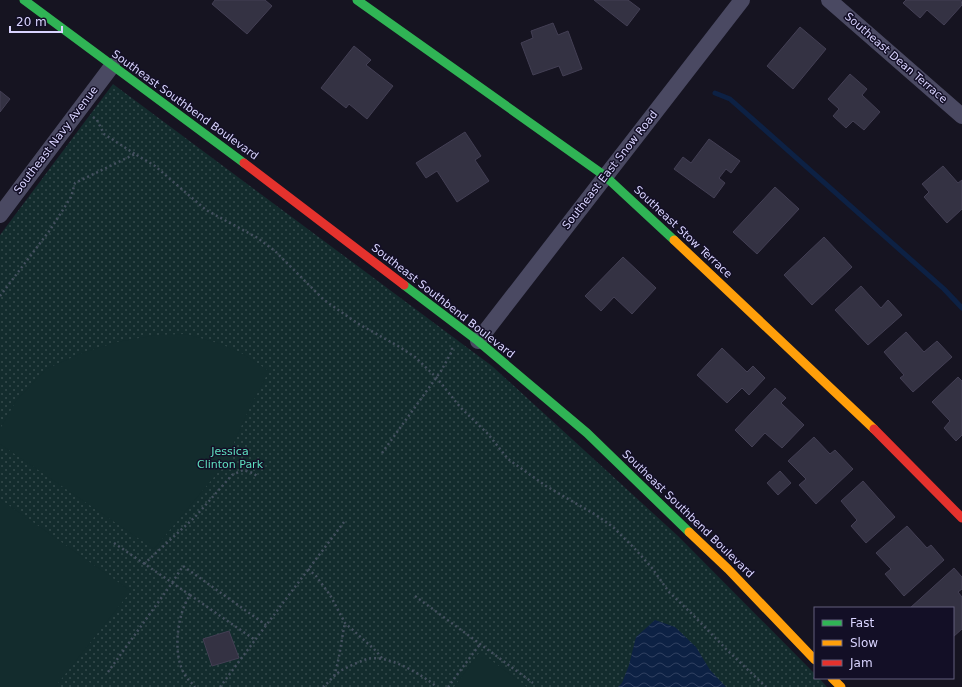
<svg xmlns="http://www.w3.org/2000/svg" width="962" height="687" viewBox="0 0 962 687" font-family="'DejaVu Sans',sans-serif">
<defs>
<pattern id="grass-dots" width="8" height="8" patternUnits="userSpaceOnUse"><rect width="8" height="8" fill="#132c2d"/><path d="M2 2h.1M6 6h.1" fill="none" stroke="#354a4c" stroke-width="1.8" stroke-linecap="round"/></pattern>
<pattern id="water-waves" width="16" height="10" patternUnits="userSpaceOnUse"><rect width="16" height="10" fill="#0d2144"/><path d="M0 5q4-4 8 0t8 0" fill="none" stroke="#304060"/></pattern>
</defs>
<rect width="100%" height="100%" fill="#161421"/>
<path fill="url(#grass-dots)" d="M113,84L492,366L678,536L815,674V678H819L827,687H0V235Z"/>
<path fill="#132c2d" d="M186,334L221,344L243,354L269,371L249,409L224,465L154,549L0,444V429L16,401L46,369L82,353L117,342L157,335Z
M0,499L131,591L55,687H0Z
M480,652L527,687H528H454Z"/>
<path fill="url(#water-waves)" d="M655,620L675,627L696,647L710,670L726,687H618L622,683L629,665L636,637Z"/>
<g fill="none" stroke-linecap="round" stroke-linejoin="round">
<path stroke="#0d2144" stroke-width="5" d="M715,93L730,99L944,289L962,308"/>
</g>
<path fill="#343243" stroke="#433f54" d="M215,0H265L272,6L247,34L212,4Z
M594,0H628L640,9L627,26Z
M906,0H961L962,5L944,25L927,10L920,18L903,3Z
M553,23L558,35L568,31L582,69L563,76L559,66L533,75L521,43L533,38L531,31Z
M800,27L826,49L793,89L767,66Z
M354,46L371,60L366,65L393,86L367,119L349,104L346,108L321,88Z
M850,74L867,89L862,95L880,112L864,130L853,121L846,128L833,116L839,109L828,99Z
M0,91L10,99L0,112Z
M465,132L481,156L475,160L489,181L457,202L437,171L426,178L416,163Z
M709,139L740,161L731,173L726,169L719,178L725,183L714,198L674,169L683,157L691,163Z
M943,166L958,183L962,180V209L947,223L924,197L929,192L922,184Z
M775,187L799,209L757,254L733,232Z
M824,237L852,267L812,305L784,275Z
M623,257L656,288L632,314L614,297L601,311L585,296Z
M861,286L881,308L888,300L902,315L868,345L835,310Z
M906,332L924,352L937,341L952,357L913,392L900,378L904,375L884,352Z
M722,348L747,372L753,366L765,378L749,395L742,388L727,403L697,375Z
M958,377L962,381V435L956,441L944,428L950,421L932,402Z
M775,388L786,398L781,403L804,425L782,448L765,433L752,447L735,430Z
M814,437L830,454L835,450L853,469L816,504L799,485L806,479L788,461Z
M780,471L791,483L778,495L767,483Z
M863,481L895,517L866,543L851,526L857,520L841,501Z
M907,526L927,548L931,545L944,560L904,596L885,574L891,569L876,553Z
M954,568L962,577V589L958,592L962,597V629L953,637V608H910Z
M229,631L239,658L212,666L203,639Z"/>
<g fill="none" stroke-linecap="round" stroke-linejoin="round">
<path stroke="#44505f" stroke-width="2.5" stroke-dasharray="2 3" stroke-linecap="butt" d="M93,117L97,120L104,134L135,154
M0,296L50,230L71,197L75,183L135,154L155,166L206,210L256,237L275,251L324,300L357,323L398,346L415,357L436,377L460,407L488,434L508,459L546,486L596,515L613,527L635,549L652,568L669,592L691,613L727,650L766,687
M382,453L441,371L452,351V345
M114,543L190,595C177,614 172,655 185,675C188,680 192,683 195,687
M144,564L195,517L232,475L243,470L253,473L258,477
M308,569L316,576L330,595L345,623L374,649L382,658
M190,595L255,640L344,522
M415,596L533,683
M108,672L172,583L183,566L266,625
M334,676C340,658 341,641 345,623
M220,687L255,640
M323,687C329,682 335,674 342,670C349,666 359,662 367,659C388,654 421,674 437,687
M448,687L480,644"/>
<path stroke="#4a4962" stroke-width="16" d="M829,0L962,116
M0,215L112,66
M478,341L742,0"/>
<path stroke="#30b455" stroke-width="9" d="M24,0L244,163
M357,0L605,176L674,240
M404,285L478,341L587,433L689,532"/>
<path stroke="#ff9f0a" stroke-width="9" d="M674,240L874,429
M689,532L728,569L815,660
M832,678L841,687"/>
<path stroke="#e5322d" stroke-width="9" d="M244,163L404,285
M874,429L962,518"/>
</g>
<g text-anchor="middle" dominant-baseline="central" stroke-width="3" stroke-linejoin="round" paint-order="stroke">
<g font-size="11" fill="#d9d4ff" stroke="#130f26">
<text transform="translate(896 58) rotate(41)">Southeast Dean Terrace</text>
<text transform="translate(185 105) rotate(36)">Southeast Southbend Boulevard</text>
<text transform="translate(56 140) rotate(-53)">Southeast Navy Avenue</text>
<text transform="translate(610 170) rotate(-52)">Southeast East Snow Road</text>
<text transform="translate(683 232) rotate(43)">Southeast Stow Terrace</text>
<text transform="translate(443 301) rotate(38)">Southeast Southbend Boulevard</text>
<text transform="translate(688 514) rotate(44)">Southeast Southbend Boulevard</text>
</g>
<g font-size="11" fill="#5fe0c0" stroke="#130f26">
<text x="230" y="451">Jessica<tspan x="230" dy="13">Clinton Park</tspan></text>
</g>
</g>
<rect x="814" y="607" width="140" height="72" fill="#130f26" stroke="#625e7d"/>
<rect x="822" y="620" width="20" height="6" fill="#30b455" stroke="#625e7d"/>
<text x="850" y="627" font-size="12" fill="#d9d4ff">Fast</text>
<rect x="822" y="640" width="20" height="6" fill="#ff9f0a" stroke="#625e7d"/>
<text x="850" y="647" font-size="12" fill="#d9d4ff">Slow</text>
<rect x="822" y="660" width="20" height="6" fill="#e5322d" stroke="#625e7d"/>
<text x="850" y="667" font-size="12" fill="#d9d4ff">Jam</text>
<path d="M10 26v6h52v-6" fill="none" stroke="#d9d4ff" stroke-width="2"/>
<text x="16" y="26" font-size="12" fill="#d9d4ff" stroke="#130f26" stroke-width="3" paint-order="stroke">20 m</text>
</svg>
